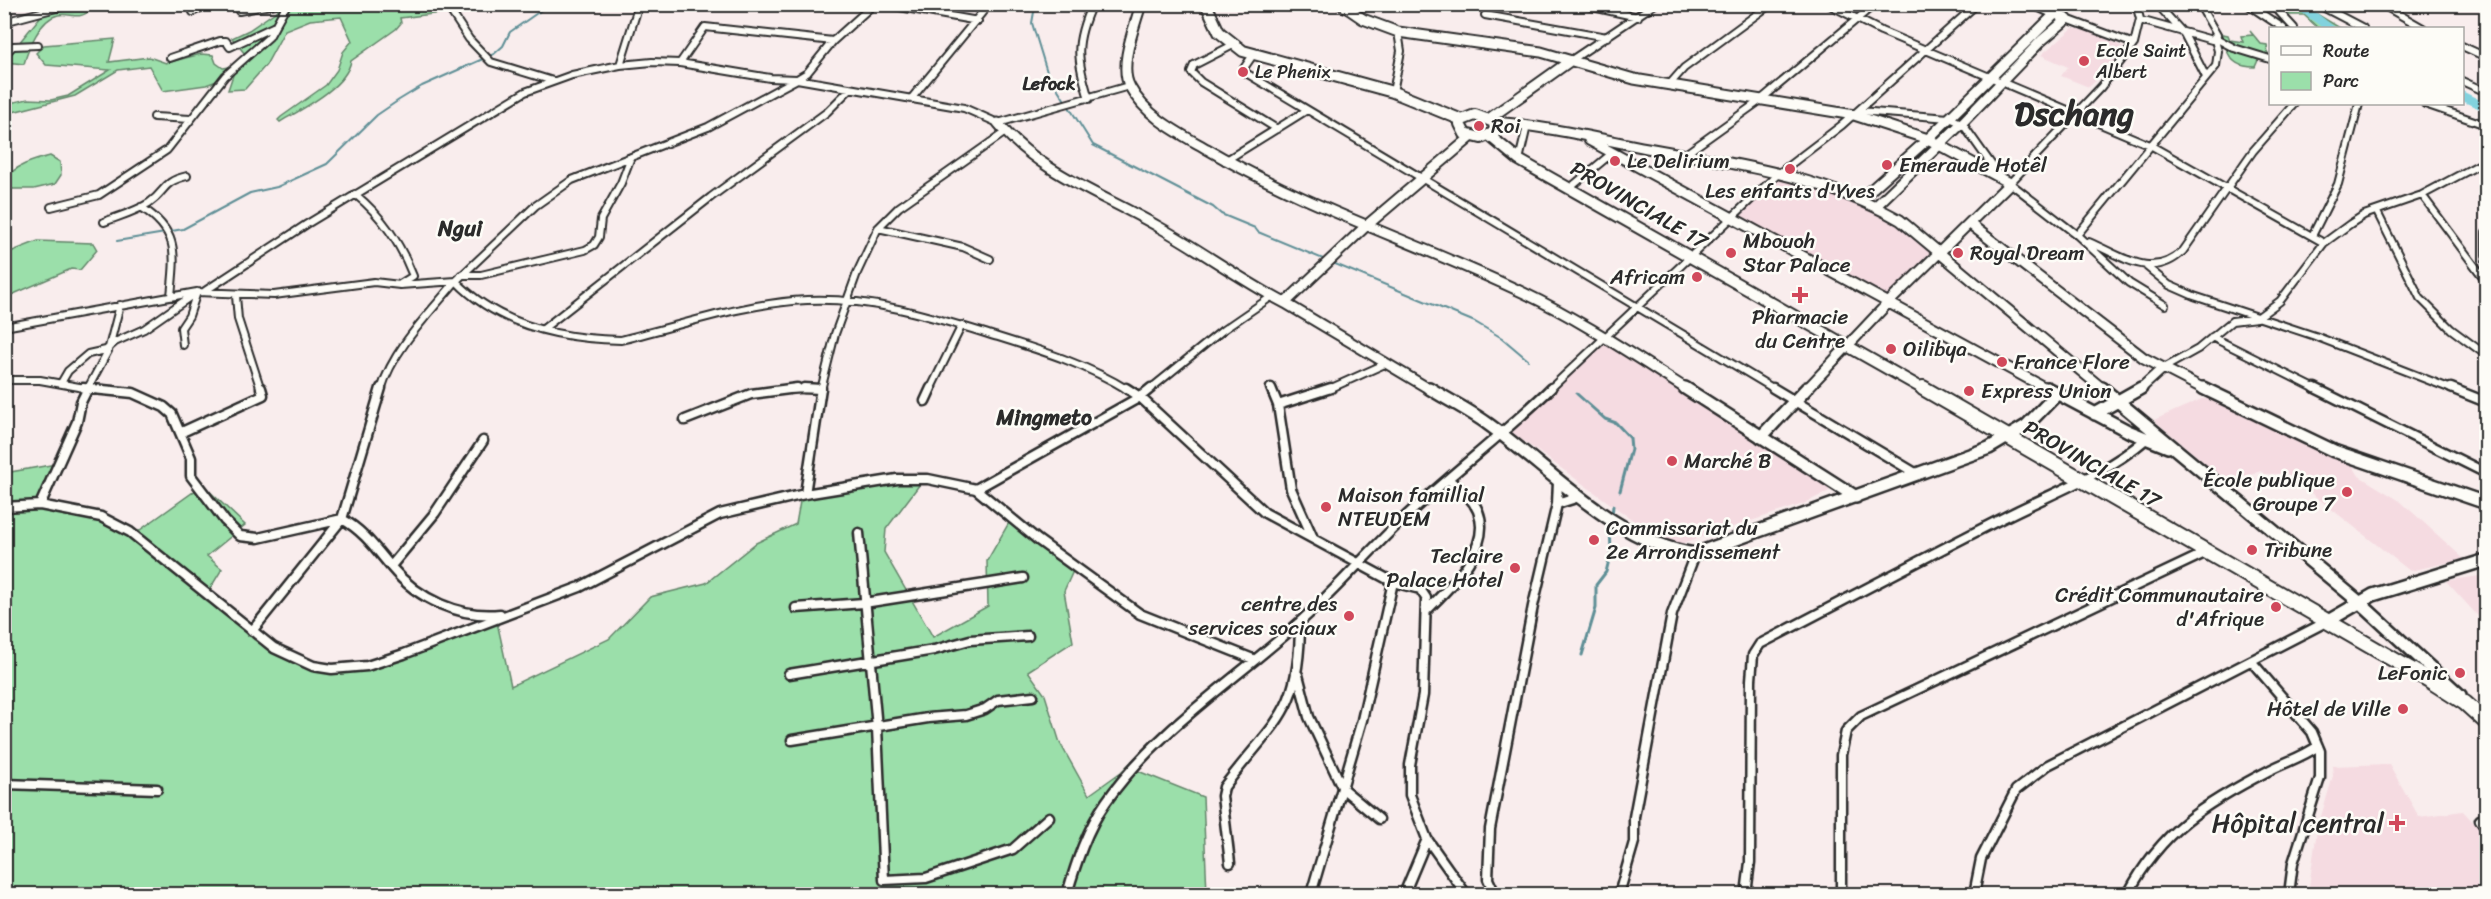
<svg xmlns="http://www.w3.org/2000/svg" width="2491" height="899" viewBox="0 0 2491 899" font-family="Sriracha,sans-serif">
<rect width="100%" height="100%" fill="#f9eded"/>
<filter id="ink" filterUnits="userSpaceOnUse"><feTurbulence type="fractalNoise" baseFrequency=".0167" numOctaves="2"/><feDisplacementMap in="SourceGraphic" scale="12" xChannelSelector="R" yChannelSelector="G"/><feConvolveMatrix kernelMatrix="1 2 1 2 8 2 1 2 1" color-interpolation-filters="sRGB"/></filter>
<g filter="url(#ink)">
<path fill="#f5dbe1" d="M2073,28L2093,32L2123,47L2111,66L2089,87L2061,76L2068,67L2041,55Z
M1781,178L1817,185L1896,219L1932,251L1885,298L1736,219Z
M1603,343L1828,481L1829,491L1803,504L1680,544L1655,536L1511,432Z
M2202,399H2209L2351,463L2359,476L2400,501L2464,559L2410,571L2287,474H2265L2260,471L2234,482L2226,481L2154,420Z
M2486,575V625L2446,581Z
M2389,764L2419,817L2463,811L2486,836V894H2308L2317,830L2333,776L2332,766Z"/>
<path fill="#9bdfaa" stroke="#63856a" stroke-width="1.5" d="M412,4L416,9L476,5L466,10L400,18L401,23L396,29L351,61C346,87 302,109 280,122L278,120L281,117L326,85L337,70L343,52L352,41L341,17L310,20L285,30L266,65L245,89L228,90L233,75L206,85L163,91L149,66L118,70L75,96L5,114V104L28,99L51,100L68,96L110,70L46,65L36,53L44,45L115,39L109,62L149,57L166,63L201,54L213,55L216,63L223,68C234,67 238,62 245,54L232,38L249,30L278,10L277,5Z
M50,5H70L89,11C78,21 70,12 58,15C40,19 28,49 24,64L5,62V57L14,49Z
M2290,5H2302L2340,28H2318L2304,15H2290L2283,9L2294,8Z
M2250,31L2261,44L2267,45L2268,55L2224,42L2222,34L2228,35L2230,40L2243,42L2241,36L2253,35Z
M2226,48L2259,58L2255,67C2240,67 2231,63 2226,48Z
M50,156L60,162L61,175L55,184L34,189H7L5,180C13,166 34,160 50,156Z
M38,241L93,243L97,250L80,270L71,269L9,296V308L5,312V254Z
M62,463L39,503L79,511L133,535L203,485L245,525L207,556L222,569L205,597C240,621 275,651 315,665C356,680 454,636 497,622L511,686L609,639L650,597L706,583L756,543L796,524L801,496L891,481L923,480L886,529L884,552L933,637L988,606L987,561L1010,521L1073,571L1064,591L1073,642L1028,671L1045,695L1060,743L1089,795L1121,772L1146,747L1138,771L1203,797L1207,894H5V473Z"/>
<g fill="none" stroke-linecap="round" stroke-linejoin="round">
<path stroke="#5f8f96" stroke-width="2" d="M1043,4L1034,12L1032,23L1047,72L1093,145L1213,207L1221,214L1255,228L1258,232L1475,322L1502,338L1528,360
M172,231L183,229L250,193L277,187L327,164L377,115L399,100L422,86L494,54L503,46L510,32L550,4
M117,241L165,233"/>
<path stroke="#5f8f96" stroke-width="3" d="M1577,394L1605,419L1616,423L1630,438L1631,449L1620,491
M1612,515L1613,506
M1582,655L1596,608V585L1606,572L1611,552L1610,526"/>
<path fill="#82d2de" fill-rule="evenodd" d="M2290,4H2305L2336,28H2323Z
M2462,91L2486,103V112L2462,101Z"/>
<defs>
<path id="minor-far1" d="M446,4L469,39L491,62L553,81
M883,4L978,21
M1579,4L1638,17
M1828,4L1881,31L2150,145L2324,243
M2136,4L2140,19L2134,44L2101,87L2010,183L2077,235L2129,283L2165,305
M2157,4L2184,34L2206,77
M2247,4L2283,28
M2272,4L2294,28
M2317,4L2363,28
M2381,4L2423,28
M239,11L276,4
M193,12L207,4
M1485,15L1607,37
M2067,19L2134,44
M2140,20L2212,40L2214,37L2234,48L2270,59
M4,22L71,4
M1233,45L1194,65L1191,72L1201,82L1277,129
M2462,46L2486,57
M4,55L13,46L38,45
M1253,55L1244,68L1246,73L1776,390
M170,58L220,41H226L230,47L275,26
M1570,61L1655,4
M680,63L705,27L833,41
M620,65L639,4
M2462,81L2486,92
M1669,85L1684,68L1771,4
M1393,92L1401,51L1398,32
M911,99L989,4
M1089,99C1077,58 1074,44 1092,4
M2425,104L2486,125
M1859,111L1949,118L1962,123L2001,178
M154,117L191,119
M1684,155L1758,102L1875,4
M1519,160L1527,126
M1225,161L1307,110
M2486,161L2422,195L2486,281
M1570,188L1611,154
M355,194C383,217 400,243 413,276L400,284
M51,207L99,195L167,150L225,76L269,37L287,4
M141,207C180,232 175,254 171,296
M2377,212L2420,298L2451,329L2486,355
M104,222C119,216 135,212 149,203C167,191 161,182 187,176
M878,228L963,247L990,259
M2486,233V255
M2077,235L2216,66L2218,51L2214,37L2217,35L2199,4
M2312,236L2338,184L2359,104
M2089,242C2122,256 2152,281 2183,251L2253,151L2294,104
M2486,261V280
M2147,267L2169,285L2194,296L2315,336L2454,390
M461,275H481L585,250L594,245L599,237L601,219L621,183L631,157
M205,291L307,224L525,92L572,75L620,65L652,62L680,63L770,78L797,79L807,73L833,41L874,4
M236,296L238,319L261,390
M4,327L197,292L274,295L374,282L400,285L456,281L535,206L572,180L708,127L797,79L964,108L998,123L1129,86
M543,329L711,197L827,112L850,89
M2212,337L2318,390
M2162,369L2198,349L2232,321L2257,318L2280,301L2324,243L2350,224L2364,215L2422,195
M4,380H40L96,390
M61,383L68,371L88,354L106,350L115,342L144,329L197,292L189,316L181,328L183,345
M87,390L108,351L120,305
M381,390C393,349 429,314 456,281C498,325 561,339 621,340C682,325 744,303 807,300C873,297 936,318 998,337C1043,351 1088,365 1128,390
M774,390L821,389
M821,390L835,334L857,273L878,228L899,207L1004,133
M930,390L962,325
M1149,390L1223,330L1271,297
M1327,390L1387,363
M1549,390L1778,174L1842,125L1977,4"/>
<path id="minor" d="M83,388L133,393L164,407L172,414L191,458V476L225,521L240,536L258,538L342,519C364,531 376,549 392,568C418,599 459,618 500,614
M804,388L821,389
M1126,388L1140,397L1265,513L1393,582L1420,589L1426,598L1423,695L1410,765V795L1427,839L1466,894
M1271,388L1278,405L1291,489L1313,538
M1773,388L1917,474
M2315,388L2486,473
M2451,388L2486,402
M925,401L931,388
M1278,405L1331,388
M685,420L751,394L797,388
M182,432L263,395L261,388
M976,489L1140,397L1151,388
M805,494L821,388
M1557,504L1579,497
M40,505L77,422L81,402L88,388
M4,507L40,505L101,517L130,532L274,648L313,666L332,669L367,666L404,654L580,587L720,514L805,494L897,479H928L976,489L1038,540L1140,614L1253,659
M859,533L877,728L884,880L926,878L1013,849L1049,817
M391,566L435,513L483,441
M796,608L864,603L1023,578
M1426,611C1449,588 1493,548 1478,511C1472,497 1460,489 1449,480
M252,631L342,519L381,388
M2252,662L2312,732L2320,751V778L2293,863L2289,894
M789,674L934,650L970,640L1028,636
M1298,675L1309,717L1343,789L1379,819
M792,740L928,718L966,715L985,709L998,700L1033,696
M4,784L157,789
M2480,820L2486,828
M1230,863L1222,796L1224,787C1275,719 1300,715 1300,622
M1067,894C1076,863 1087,829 1106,802C1157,729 1237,679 1302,620C1338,588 1369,551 1404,518C1452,473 1504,434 1551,388
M1311,894L1362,720L1393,582
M1404,894L1427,839
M1495,894L1488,879L1490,829L1533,606L1557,504L1558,482
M1619,894L1634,842V817L1672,614L1695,554
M1746,894L1750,862L1751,680L1753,655L1760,644C1841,602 1922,559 2003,518C2052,493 2104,475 2146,439
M1841,894V755L1846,731L1861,716L2207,552
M1974,894L1981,859L2016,790L2048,765L2328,621
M2128,894C2161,830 2206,803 2268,771C2285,762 2303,757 2318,746"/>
<path id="tertiary-far1" d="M1141,4C1135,26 1118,66 1130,87C1146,117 1179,133 1207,149C1308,208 1419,243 1524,293C1581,320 1634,356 1688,390
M1341,4L1363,19L1398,32L1541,52L1634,79L1854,115L1928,139L2010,183L1888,303L1806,390
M1490,118L1570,61
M1494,122C1546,126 1596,138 1647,148C1735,164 1821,175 1900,220L2104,390
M998,123C1039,173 1104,195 1159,227C1202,251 1241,280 1285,303
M1589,140L2049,390
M1863,197L1928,139L2055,14
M1877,205L1962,123L2041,41L2067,19L2034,4
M1970,224L2144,358L2206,390
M1431,390L1285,303L1366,226L1471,137
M2139,390L2162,369"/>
<path id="tertiary" d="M1429,388C1448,400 1469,410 1488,424C1551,469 1614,542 1695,554L1989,448L2026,426L2057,394
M1685,388L1856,497
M2047,388L2128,431L2168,447
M2102,388L2358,601L2460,695
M2203,388L2334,451L2486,503
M2095,414L2141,388
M1761,437L1807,388
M2328,621L2373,595L2486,560"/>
<path id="primary-far1" d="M1206,4L1219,32L1243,51L1393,92L1462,120
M1475,115L1494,122L1495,132L1481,138L1465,134L1460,124L1462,120Z
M1490,136L1519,160L1925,390"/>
<path id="primary" d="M1923,388L2429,680L2465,703L2486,722"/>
</defs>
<use href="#minor-far1" stroke="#2b2b2b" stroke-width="10"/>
<use href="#minor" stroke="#2b2b2b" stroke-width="13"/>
<use href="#tertiary-far1" stroke="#2b2b2b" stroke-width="13"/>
<use href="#tertiary" stroke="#2b2b2b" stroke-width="16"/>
<use href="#primary-far1" stroke="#2b2b2b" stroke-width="14"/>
<use href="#primary" stroke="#2b2b2b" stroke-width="18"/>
<use href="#minor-far1" stroke="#fdfcf7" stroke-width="6"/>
<use href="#minor" stroke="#fdfcf7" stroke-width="8"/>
<use href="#tertiary-far1" stroke="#fdfcf7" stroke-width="9"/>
<use href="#tertiary" stroke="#fdfcf7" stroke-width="11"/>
<use href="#primary-far1" stroke="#fdfcf7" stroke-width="10"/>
<use href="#primary" stroke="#fdfcf7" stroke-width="14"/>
</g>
</g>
<g fill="#d1495b" stroke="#fdfcf7" stroke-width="2">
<circle cx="2084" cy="61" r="6"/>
<circle cx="1243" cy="72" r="6"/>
<circle cx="1479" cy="126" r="6"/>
<circle cx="1615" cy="161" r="6"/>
<circle cx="1887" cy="165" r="6"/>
<circle cx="1790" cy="169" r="6"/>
<circle cx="1731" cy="253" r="6"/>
<circle cx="1958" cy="253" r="6"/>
<circle cx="1697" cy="277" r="6"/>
<path d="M1797 286h6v6h6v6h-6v6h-6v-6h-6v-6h6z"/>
<circle cx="1891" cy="349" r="6"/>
<circle cx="2002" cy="362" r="6"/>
<circle cx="1969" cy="391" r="6"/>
<circle cx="1672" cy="461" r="6"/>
<circle cx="2347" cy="492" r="6"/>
<circle cx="1326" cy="507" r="6"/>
<circle cx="1594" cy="540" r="6"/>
<circle cx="2252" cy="550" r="6"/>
<circle cx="1515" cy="568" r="6"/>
<circle cx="2276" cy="607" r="6"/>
<circle cx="1349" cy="616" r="6"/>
<circle cx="2460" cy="673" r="6"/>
<circle cx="2403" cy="709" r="6"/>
<path d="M2394 814h6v6h6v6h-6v6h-6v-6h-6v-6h6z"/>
</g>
<g text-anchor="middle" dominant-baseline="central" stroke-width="5" stroke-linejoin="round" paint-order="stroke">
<g font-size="18" fill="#2b2b2b" stroke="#fdfcf7" text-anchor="start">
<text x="2096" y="51">Ecole Saint<tspan x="2096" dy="21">Albert</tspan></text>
<text x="1255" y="72">Le Phenix</text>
</g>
<g font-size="18" font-weight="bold" fill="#2b2b2b" stroke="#fdfcf7">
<text x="1049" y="84">Lefock</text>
</g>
<g font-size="21" fill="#2b2b2b" stroke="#fdfcf7" text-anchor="start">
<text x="1491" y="126">Roi</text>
<text x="1627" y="161">Le Delirium</text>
<text x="1899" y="165">Emeraude Hotêl</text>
<text x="1790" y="191" text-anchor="middle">Les enfants d'Yves</text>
<text x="1743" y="241">Mbouoh<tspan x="1743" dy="24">Star Palace</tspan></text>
<text x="1970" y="253">Royal Dream</text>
<text x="1685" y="277" text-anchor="end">Africam</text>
<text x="1800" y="317" text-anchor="middle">Pharmacie<tspan x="1800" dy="24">du Centre</tspan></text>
<text x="1903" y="349">Oilibya</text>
<text x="2014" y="362">France Flore</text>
<text x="1981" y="391">Express Union</text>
<text x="1684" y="461">Marché B</text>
<text x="2335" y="480" text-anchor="end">École publique<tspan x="2335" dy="24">Groupe 7</tspan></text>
<text x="1338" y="495">Maison famillial<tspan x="1338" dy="24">NTEUDEM</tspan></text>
<text x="1606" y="528">Commissariat du<tspan x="1606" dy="24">2e Arrondissement</tspan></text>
<text x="2264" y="550">Tribune</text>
<text x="1503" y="556" text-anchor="end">Teclaire<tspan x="1503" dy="24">Palace Hotel</tspan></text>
<text x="2264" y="595" text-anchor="end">Crédit Communautaire<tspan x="2264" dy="24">d'Afrique</tspan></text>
<text x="1337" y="604" text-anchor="end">centre des<tspan x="1337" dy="24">services sociaux</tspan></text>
<text x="2448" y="673" text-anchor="end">LeFonic</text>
<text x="2391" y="709" text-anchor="end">Hôtel de Ville</text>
</g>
<g font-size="21" fill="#2b2b2b" stroke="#fdfcf7">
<text transform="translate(1639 205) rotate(30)">PROVINCIALE 17</text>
<text transform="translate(2092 464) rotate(30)">PROVINCIALE 17</text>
</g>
<g font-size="22" font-weight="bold" fill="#2b2b2b" stroke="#fdfcf7">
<text x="460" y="228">Ngui</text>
<text x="1044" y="417">Mingmeto</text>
</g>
<g font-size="26" fill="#2b2b2b" stroke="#fdfcf7" text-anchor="end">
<text x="2384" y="823">Hôpital central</text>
</g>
<g font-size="33" font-weight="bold" fill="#2b2b2b" stroke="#fdfcf7">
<text x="2074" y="114">Dschang</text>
</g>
</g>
<rect width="2491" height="899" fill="none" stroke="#fdfcf7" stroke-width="24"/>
<rect x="12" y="12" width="2467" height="875" fill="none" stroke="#2b2b2b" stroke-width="2" filter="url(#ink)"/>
<rect x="2269" y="27" width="195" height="78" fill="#fdfcf7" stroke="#a9a8a5" stroke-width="1.5"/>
<rect x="2281" y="46" width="30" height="9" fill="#fdfcf7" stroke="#a9a8a5" stroke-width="1.5"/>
<text x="2323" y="57" font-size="18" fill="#2b2b2b">Route</text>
<rect x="2281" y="72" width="30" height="18" fill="#9bdfaa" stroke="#a9a8a5" stroke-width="1.5"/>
<text x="2323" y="87" font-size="18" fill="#2b2b2b">Parc</text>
</svg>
